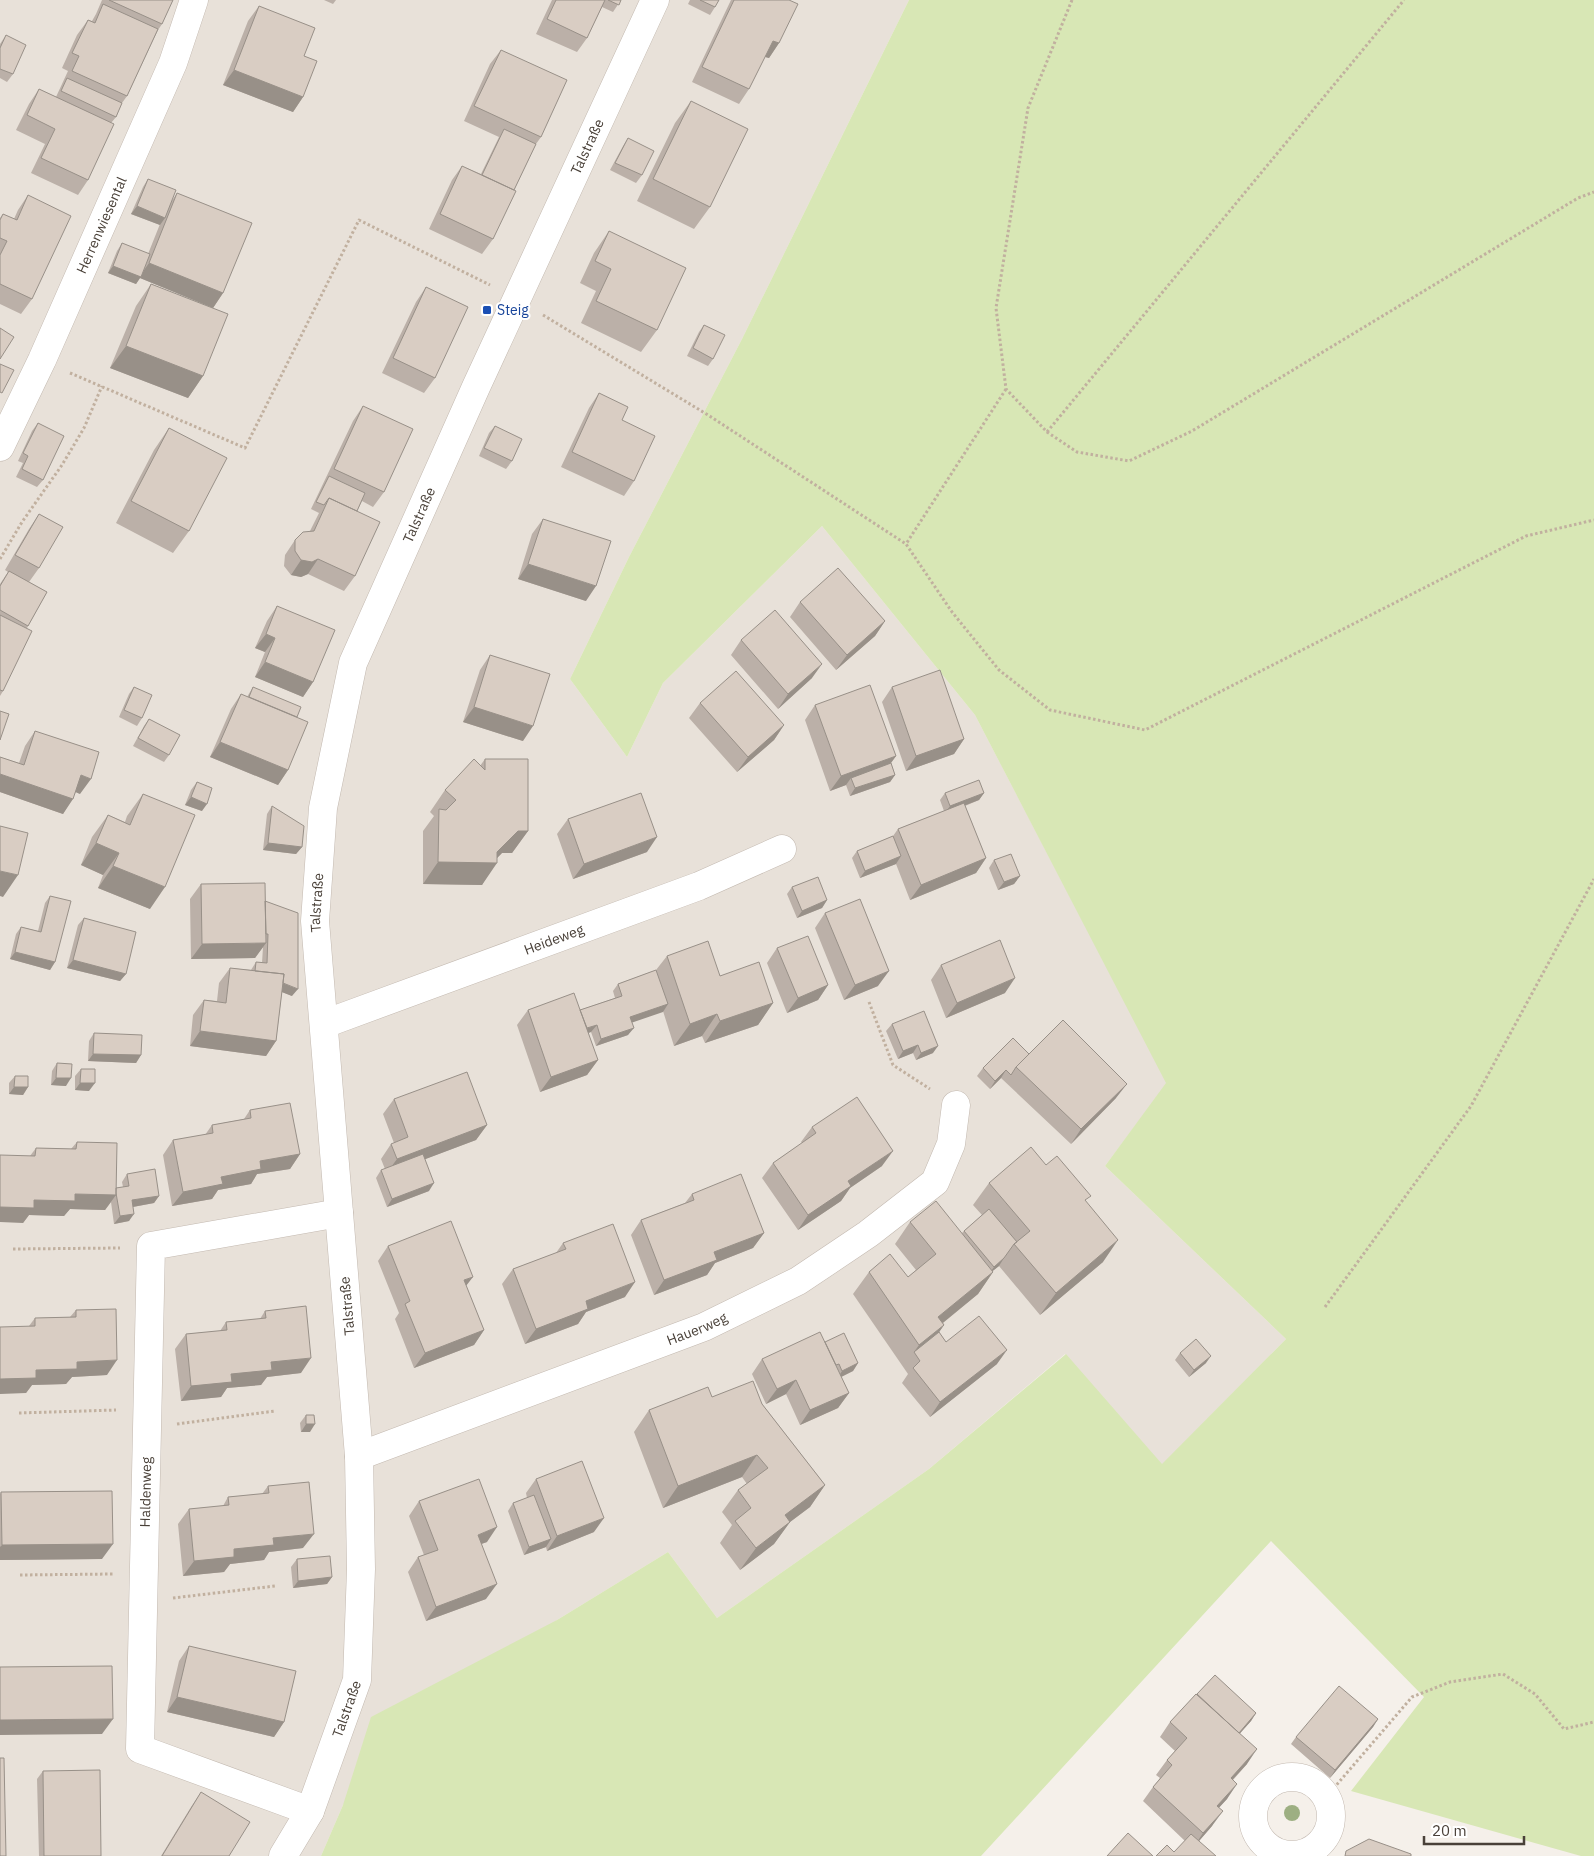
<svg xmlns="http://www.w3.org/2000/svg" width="1594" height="1856" viewBox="0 0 1594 1856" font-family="'IBM Plex Sans',sans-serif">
<rect width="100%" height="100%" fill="#f5f0ea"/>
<path fill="#e8e1d9" d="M0,0H909L742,339L629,557L570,679L627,757L663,683L822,526L975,715L1167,1083L1105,1166L1286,1339L1162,1465L1065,1354L929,1469L717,1618L668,1552L557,1620L343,1805L321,1856H0Z"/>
<path fill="#d8e7b5" d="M909,0H1594V1856H1581L1351,1791L1424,1697L1271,1541L981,1856H321L343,1805L371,1717L557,1620L668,1552L717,1618L929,1469L1066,1354L1162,1464L1286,1339L1105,1166L1166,1083L975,715L822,526L663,683L627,757L570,679L629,557L742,339Z"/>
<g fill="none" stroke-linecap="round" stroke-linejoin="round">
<defs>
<g id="minor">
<path id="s1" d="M0,447L42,360L173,63L194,0"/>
<path id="s2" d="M324,1024L699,886L782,849"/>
<path id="s3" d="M359,1456L704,1327L798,1281L868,1234L935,1182L951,1144L956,1105"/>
<circle cx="1292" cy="1816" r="39"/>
<path id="s4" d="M310,1811L140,1749L151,1246L339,1213"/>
<path id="s5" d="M283,1856L310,1811L357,1680L361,1569L359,1456L315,921L323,808L353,663L476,387L655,0"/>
</g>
</defs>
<use href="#minor" stroke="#c3b9b0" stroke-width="29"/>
<path stroke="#c1b09f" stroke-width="3" stroke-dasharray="2.5 2.5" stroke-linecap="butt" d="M1072,0L1028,108L996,308L1006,389L1047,432L1077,452L1129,461L1192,431L1578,198L1594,192
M543,315L708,415L906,544
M70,373L245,448L359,220L490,285
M1006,389L906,544L952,612L999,670L1050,710L1145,730L1526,536L1594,520
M1047,432L1404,0
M0,559L22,522L62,465L84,428L102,386
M869,1002L893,1065L930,1089
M13,1249L120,1248
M1325,1307L1471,1106L1594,879
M19,1413L116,1410
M177,1424L275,1411
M20,1575L113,1574
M173,1598L275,1586
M1327,1796L1412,1697L1450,1682L1503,1674L1535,1694L1564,1729L1594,1722"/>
<use href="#minor" stroke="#fff" stroke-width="28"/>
</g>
<circle fill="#9daf82" cx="1292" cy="1813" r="8"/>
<path fill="#bbb0a8" d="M102,0H173L162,24L158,30L127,96L122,103L116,117L111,123L88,180L78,195L31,173L45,144L16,130L29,104L39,89L56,97L68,71L62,68L77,35L88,20L92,21L96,14Z
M324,0H336L333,4Z
M552,0H621L613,12L602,7L587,38L577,52L536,34Z
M690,0H719L715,7L710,15L688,4Z
M731,0H789L779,43L769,58L765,57L749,89L739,104L692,82Z
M259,6L304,56L303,97L293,112L223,85L248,21Z
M6,35L13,74L7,82L0,78V44Z
M501,50L541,137L536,144L514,190L493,239L482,254L429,229L452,180L462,166L481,174L499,137L464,121L490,64Z
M691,101L710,207L694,229L637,201L675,123Z
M628,138L642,175L636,183L610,170L623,146Z
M148,179L171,202L177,193L223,293L213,308L140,278L136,284L108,273L117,251L122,243L148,254L160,224V225L131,214L143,187Z
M28,195L32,299L21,314L0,304V218L3,214L14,219L18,210Z
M609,231L657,330L641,352L581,323L596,291L580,283L594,253Z
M151,284L203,376L188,398L110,368L136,306Z
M426,287L435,378L424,393L382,373L416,302Z
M704,325L713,359L708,366L687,356L699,332Z
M599,393L622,420L634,481L624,496L561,467L589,408Z
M363,406L384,492L373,507L362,501L357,511L355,576L344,591L308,574L301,577L291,575L284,566L285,555L295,540L310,531L319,513L311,509L353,421Z
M38,423L43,480L37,487L16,477L23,463L18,461L32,431Z
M495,426L512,461L506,469L479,456L489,433Z
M169,428L189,531L173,553L116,523L154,450Z
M39,514V568L29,582L47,592L27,628L3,691L0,696V584L8,572L5,570L29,529Z
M543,519L586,601L518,579L532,534Z
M800,602L885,621L875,636L836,670L790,617Z
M277,606L313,682L303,697L255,677L265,652L255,648L267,621Z
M741,640L812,678L778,709L731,655Z
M490,655L523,741L463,722L480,670Z
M134,687L142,718L137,726L119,717L129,694Z
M253,687L297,717L288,770L278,785L210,757L231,709L241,694L247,697Z
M892,687L964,739L954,754L906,771L882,702Z
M700,703L784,725L774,740L737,772L689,718Z
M815,705L896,756L891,763L895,775L890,782L850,796L846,785L830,791L805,720Z
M149,719L169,755L164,762L133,746L144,726Z
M35,731L80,794L76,792L63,814L0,792V757L19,763L25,746Z
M485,759L528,831L512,853H502L497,858L482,885L423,884V831L434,816L430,812L445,790L480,766Z
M197,782L202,811L185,805L191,790Z
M945,793H984L979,800L965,806L986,858L976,873L910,900L896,864L860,878L852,858L857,851L893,836L898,829L944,811L940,800Z
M143,794L150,909L98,888L103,875L81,865L92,837L108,815L125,822L127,816Z
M272,806L302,847L296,854L263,850L267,814Z
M568,819L647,852L573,879L557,834Z
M994,860L1020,876L1014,884L998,890L989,868Z
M201,884L265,901L292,996L282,992L276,1041L266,1056L190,1046L193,1015L204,1000L217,1001L219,983L230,968L251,970L256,962L262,963L263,947L255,958L191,959L190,899Z
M792,887L827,900L822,908L797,918L787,894Z
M50,896L55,962L50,970L10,959L16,934L21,927L38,931L45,903Z
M825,913L878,986L844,1000L815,928Z
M84,918L126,974L120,981L67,968L78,925Z
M777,948L828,985L818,1000L787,1013L767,963Z
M667,956L720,976L773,1003L758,1025L705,1043L702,1036L674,1046L663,1011L632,1022L628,1035L596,1046L591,1032L588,1033L598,1060L587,1075L540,1092L517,1025L528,1010H580L615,998L613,991L618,984L656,970Z
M941,965L1005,993L946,1018L931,980Z
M892,1024L933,1053L916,1060L913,1053L898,1059L886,1031Z
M94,1033L141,1055L136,1063L88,1061L89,1041Z
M1029,1054L1116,1098L1071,1144L1001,1078L990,1089L977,1076L983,1068Z
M57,1063L66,1086L51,1085L52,1071Z
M81,1069L89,1091L75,1090V1076Z
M15,1076L28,1087L23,1095L9,1094V1083Z
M394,1099L487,1125L476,1140L425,1159L429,1191L387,1207L376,1178L381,1170L385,1169L381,1159L391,1144L394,1143L383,1114Z
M250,1110L300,1154L290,1169L257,1174L251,1184L218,1190L212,1199L172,1206L163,1155L173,1140L205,1135L212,1125L244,1119Z
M812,1127L882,1166L850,1188L841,1201L798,1230L762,1178L773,1163L802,1143L801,1142Z
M77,1142L116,1188L123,1187L122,1182L127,1174L159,1196L154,1203L133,1207L129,1221L114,1224L111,1202L105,1210L70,1209L64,1216L29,1215L23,1223L30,1156L36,1148L71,1149Z
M1046,1165L1086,1202L1103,1262L1040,1315L999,1266L992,1271L993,1272L978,1294L943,1323L944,1325L939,1332L946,1342L997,1364L930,1417L902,1383L908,1374L853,1294L869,1272L908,1277L916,1270L895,1244L910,1222L962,1233L964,1231L982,1215L973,1205L989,1183Z
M692,1194L764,1233L753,1248L715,1263L707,1275L654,1295L631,1235L641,1220L685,1203Z
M563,1243L625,1297L586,1312L578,1324L525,1344L502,1284L513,1269L556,1253Z
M388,1246L466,1286L484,1330L474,1345L414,1368L395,1319L399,1313L378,1261Z
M76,1310L107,1375L72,1377L66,1384L32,1385L26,1393L29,1326L35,1318L70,1317Z
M265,1311L301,1373L267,1377L261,1385L227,1388L221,1397L181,1401L175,1349L186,1334L220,1331L226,1322L260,1319Z
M825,1342L858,1363L853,1371L841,1377L849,1393L838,1408L800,1425L786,1394L766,1404L752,1374L762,1359Z
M1180,1353L1206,1363L1189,1377L1175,1360Z
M712,1397L762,1404L825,1485L810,1507L790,1522L774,1544L740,1570L720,1543L732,1525L722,1512L738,1490L747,1484L742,1477L663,1508L634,1432L649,1410Z
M306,1415L310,1432H301L300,1423Z
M536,1479L594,1532L547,1551L546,1547L524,1555L508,1511L513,1503L527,1498L526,1493Z
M268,1486L303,1548L269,1552L264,1560L230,1564L224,1572L183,1576L178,1524L189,1509L223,1506L228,1497L262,1494Z
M1,1492L102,1559L0,1560V1494Z
M419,1501L487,1542L481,1544L486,1599L426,1621L408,1572L418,1557L424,1555L409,1516Z
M297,1559L332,1577L327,1584L293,1588L291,1567Z
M189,1646L284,1722L274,1737L167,1712L179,1661Z
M1197,1694L1256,1713L1251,1721L1240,1733L1247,1764L1233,1780L1227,1799L1219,1807L1212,1826L1199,1841L1174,1852L1185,1841L1143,1801L1153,1787L1160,1778L1156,1775L1167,1760L1175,1751L1160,1737L1170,1722Z
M1378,1719L1373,1727L1330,1778L1291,1744L1296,1737Z
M43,1771L101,1856H39L37,1779Z
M201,1792L229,1856H161L191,1807Z"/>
<path fill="#989088" d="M773,41L779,43L769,58L762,56Z
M234,70L303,97L293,112L223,85Z
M137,206L165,218L160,225L131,214Z
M149,263L223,293L213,308L140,278L136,284L108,273L113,266L140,276Z
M126,346L203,376L188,398L110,368Z
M318,559L308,574L301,577L291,575L301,560Z
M528,564L596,586L586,601L518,579Z
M885,621L875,636L836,670L847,655Z
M266,634L275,638L265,652L255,648Z
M265,662L313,682L303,697L255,677Z
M822,664L812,678L778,709L788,694Z
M474,707L533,726L523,741L463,722Z
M784,725L774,740L737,772L748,757Z
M964,739L954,754L906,771L916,756Z
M220,742L288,770L278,785L210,757Z
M896,756L885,771L851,778L846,785L830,791L841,776Z
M0,774L73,799L63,814L0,792Z
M81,775L91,779L80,794L71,790Z
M895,775L890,782L850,796L855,788Z
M984,793L979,800L945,813L950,806Z
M191,797L207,804L202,811L185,805Z
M518,831H528L512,853H502L492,863H497L482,885L423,884L438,862L497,852Z
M657,837L647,852L573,879L584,864Z
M96,843L119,853L103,875L81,865Z
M268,843L302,847L296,854L263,850Z
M901,856L896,864L860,878L865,871Z
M986,858L976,873L910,900L921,885Z
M113,866L165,887L150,909L98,888Z
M0,871L18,875L3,897L0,896Z
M1020,876L1014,884L998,890L1004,882Z
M827,900L822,908L797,918L802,911Z
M266,943L255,958L191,959L202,944Z
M15,952L55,962L50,970L10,959Z
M73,960L126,974L120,981L67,968Z
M889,971L878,986L844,1000L855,985Z
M1015,978L1005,993L946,1018L957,1003Z
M279,982L298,989L292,996L274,989Z
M828,985L818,1000L787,1013L798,998Z
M773,1003L758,1025L705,1043L720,1021Z
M668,1004L663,1012L625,1025L630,1017Z
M717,1014L702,1036L674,1046L690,1024Z
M597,1025L591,1032L574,1038L580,1031Z
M634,1028L628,1035L596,1046L601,1039Z
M200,1031L276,1041L266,1056L190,1046Z
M918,1045L913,1053L898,1059L903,1051Z
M938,1046L933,1053L916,1060L921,1053Z
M93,1054L141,1055L136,1063L88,1061Z
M598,1060L587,1075L540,1092L551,1077Z
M1006,1070L1001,1078L990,1089L995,1081Z
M56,1078H71L66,1086L51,1085Z
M80,1083H95L89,1091L75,1090Z
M1127,1084L1116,1098L1071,1144L1081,1129Z
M14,1087H28L23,1095L9,1094Z
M487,1125L476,1140L386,1174L397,1159Z
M893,1151L882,1166L850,1188L841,1201L798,1230L808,1215L848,1181Z
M300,1154L290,1169L257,1174L251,1184L218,1190L212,1199L172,1206L183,1192L260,1161Z
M434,1183L429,1191L387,1207L392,1199Z
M75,1194L116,1195L105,1210L70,1209L64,1216L29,1215L23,1223L0,1222V1207L34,1200Z
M159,1196L154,1203L127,1208L132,1200Z
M134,1214L129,1221L114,1224L120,1216Z
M764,1233L753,1248L715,1263L707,1275L654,1295L664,1280L714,1252Z
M1118,1240L1103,1262L1040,1315L1056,1293Z
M1004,1258L999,1266L989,1274L994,1267Z
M993,1272L978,1294L923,1339L938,1317Z
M473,1277L462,1291L464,1280Z
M635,1282L625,1297L586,1312L578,1324L525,1344L536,1329L586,1301Z
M944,1325L929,1347L914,1352L919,1345Z
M484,1330L474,1345L414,1368L425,1353Z
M1007,1350L997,1364L930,1417L940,1402Z
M1211,1356L1206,1363L1189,1377L1194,1370Z
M311,1358L301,1373L267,1377L261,1385L227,1388L221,1397L181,1401L191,1386L271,1362Z
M117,1360L107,1375L72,1377L66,1384L32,1385L26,1393L0,1394V1379L36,1370L77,1362Z
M858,1363L853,1371L837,1379L842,1371Z
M796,1380L786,1394L766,1404L777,1389Z
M849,1393L838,1408L800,1425L810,1410Z
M306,1424H315L310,1432H301Z
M757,1455L742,1477L663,1508L678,1486Z
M825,1485L810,1507L790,1522L774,1544L740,1570L756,1548L785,1515Z
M604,1518L594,1532L547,1551L557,1536Z
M497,1527L487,1542L467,1549L478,1535Z
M314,1534L303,1548L269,1552L264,1560L230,1564L224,1572L183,1576L194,1561L273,1538Z
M551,1539L546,1547L524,1555L529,1547Z
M113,1544L102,1559L0,1560V1547L2,1545Z
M332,1577L327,1584L293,1588L298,1581Z
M497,1584L486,1599L426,1621L436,1607Z
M177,1697L284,1722L274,1737L167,1712Z
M1256,1713L1251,1721L1228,1747L1233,1739Z
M113,1719L102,1734L0,1735V1720Z
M1378,1719L1373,1727L1330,1778L1335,1770Z
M1257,1749L1247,1764L1220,1793L1231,1778Z
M1237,1784L1227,1799L1207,1821L1217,1806Z
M1223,1811L1212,1826L1193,1848L1203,1833Z"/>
<path fill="#d9cdc3" stroke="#989088" d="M109,0H173L162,24Z
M556,0H605L587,38L547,19Z
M608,0H621L619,5Z
M700,0H719L715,7Z
M734,0H789L798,4L779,43L773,41L749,89L702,67Z
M103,4L158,29L127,96L72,71L79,56L72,53L88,20L95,23Z
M259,6L315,28L304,56L317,61L303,97L234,70Z
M6,35L26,45L13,74L0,69V48Z
M501,50L567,80L541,137L474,106Z
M67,78L122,103L116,117L61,91Z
M39,89L114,124L88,180L41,158L55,129L27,115Z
M691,101L748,129L710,207L653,179Z
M504,129L536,144L514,190L482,175Z
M628,138L654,151L642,175L615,163Z
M462,166L516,191L493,239L440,214Z
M148,179L176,190L165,218L137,206Z
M177,193L252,223L223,293L149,263Z
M28,195L71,216L32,299L0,284V255L7,241L0,238V220L3,214L17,220Z
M609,231L686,268L657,330L596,301L611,269L595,261Z
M122,243L150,254L141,277L113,266Z
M151,284L228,314L203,376L126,346Z
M426,287L468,307L435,378L393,358Z
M704,325L725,335L713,359L693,348Z
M0,328L14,337L0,359Z
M0,364L14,370L2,393L0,392Z
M599,393L628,407L622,420L655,436L634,481L572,452Z
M363,406L413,429L384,492L334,469Z
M38,423L64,436L43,480L22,469L28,456L23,453Z
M495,426L522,439L512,461L484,448Z
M169,428L227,458L189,531L131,501Z
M329,476L365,493L357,511L329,498L324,505L316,502Z
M329,498L380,522L355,576L318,559L312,562L301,560L295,551V540L303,532L314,531Z
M39,514L63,527L39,568L15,555Z
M543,519L611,541L596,586L528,564Z
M838,568L885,621L847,655L800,602Z
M9,571L47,592L28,626L0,610V586Z
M277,606L335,630L313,682L265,662L275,638L266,634Z
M775,610L822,664L788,694L741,640Z
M0,615L32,631L3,691L0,690Z
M490,655L550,674L533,726L474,707Z
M940,670L964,739L916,756L892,687Z
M736,671L784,725L748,757L700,703Z
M870,685L896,756L841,776L815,705Z
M134,687L152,695L142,718L124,710Z
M253,687L301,707L297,717L249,697Z
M241,694L308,722L288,770L220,742Z
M0,711L9,714L0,740Z
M149,719L180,735L169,755L138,738Z
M35,731L99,752L91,779L81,775L73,799L0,774V757L24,765Z
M474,759L485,770V759H528V831H518L497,852V863L438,862L439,809L446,810L456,800L445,790Z
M891,763L895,775L855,788L851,778Z
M979,780L984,793L950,806L945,793Z
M197,782L212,788L207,804L191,797Z
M641,793L657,837L584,864L568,819Z
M143,794L195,815L165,887L113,866L119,853L96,843L108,815L130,825Z
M964,803L986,858L921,885L898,829Z
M272,806L304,826L302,847L268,843Z
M0,826L28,833L18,875L0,871Z
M893,836L901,856L865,871L857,851Z
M1011,854L1020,876L1004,882L994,860Z
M818,877L827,900L802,911L792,887Z
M265,883L266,943L202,944L201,884Z
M50,896L71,901L55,962L15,952L21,927L41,932Z
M860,899L889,971L855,985L825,913Z
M265,901L298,913V989L283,983L284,974L255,971L256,962L267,963L268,934H266Z
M84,918L136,932L126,974L73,960Z
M808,936L828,985L798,998L777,948Z
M1000,940L1015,978L957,1003L941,965Z
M708,941L720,976L759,962L773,1003L720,1021L717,1014L690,1024L667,956Z
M230,968L284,974L276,1041L200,1031L204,1000L226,1003Z
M656,970L668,1004L630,1017L634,1028L601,1039L597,1025L587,1028L580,1010L622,996L618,984Z
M574,993L598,1060L551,1077L528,1010Z
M924,1011L938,1046L921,1053L918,1045L903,1051L892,1024Z
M1063,1020L1127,1084L1081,1129L1016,1067Z
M94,1033L142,1035L141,1055L93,1054Z
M1013,1038L1029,1054L1016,1067L1011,1075L1006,1070L995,1081L983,1068Z
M57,1063L72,1064L71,1078H56Z
M81,1069H95V1083H80Z
M467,1072L487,1125L397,1159L391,1144L408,1137L394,1099Z
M15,1076H28V1087H14Z
M857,1097L893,1151L848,1181L851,1186L808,1215L773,1163L816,1133L812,1127Z
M290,1103L300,1154L260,1161L261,1169L221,1177L223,1184L183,1192L173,1140L213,1133L212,1125L251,1118L250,1110Z
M77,1142L117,1143L116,1195L75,1194V1201L34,1200V1208L0,1207V1155L35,1156L36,1148L76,1149Z
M1031,1147L1046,1165L1057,1156L1091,1196L1085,1200L1118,1240L1056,1293L1014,1244L1030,1231L989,1183Z
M423,1154L434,1183L392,1199L381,1170Z
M155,1169L159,1196L132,1200L134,1214L120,1216L116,1193V1188L129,1186L127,1174Z
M741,1174L764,1233L714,1252L717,1260L664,1280L641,1220L694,1200L692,1194Z
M936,1201L993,1272L938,1317L944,1325L919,1345L869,1272L890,1254L908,1277L936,1254L910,1222Z
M989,1209L1017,1242L1014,1244L1004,1258L994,1267L964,1231Z
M451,1221L473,1277L464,1280L484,1330L425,1353L405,1304L410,1301L388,1246Z
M613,1224L635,1282L586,1301L588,1309L536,1329L513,1269L566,1249L563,1243Z
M306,1306L311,1358L271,1362L272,1370L231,1374L232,1382L191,1386L186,1334L227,1330L226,1322L266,1318L265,1311Z
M116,1309L117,1360L77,1362V1369L36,1370V1378L0,1379V1327L35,1326V1318L76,1317V1310Z
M979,1316L1007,1350L940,1402L913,1368L920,1361L914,1352L939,1332L946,1342Z
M820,1332L849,1393L810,1410L796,1380L777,1389L762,1359Z
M844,1333L858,1363L842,1371L839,1364L836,1365L825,1342Z
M1196,1339L1211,1356L1194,1370L1180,1353Z
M753,1381L762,1404L825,1485L785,1515L790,1522L756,1548L735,1521L751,1508L738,1490L768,1468L757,1455L678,1486L649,1410L708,1387L712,1397Z
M306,1415H314L315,1424H306Z
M582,1461L604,1518L557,1536L536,1479Z
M479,1479L497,1527L478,1535L497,1584L436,1607L418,1557L438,1550L419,1501Z
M309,1482L314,1534L273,1538L274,1545L234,1549V1557L194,1561L189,1509L229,1505L228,1497L269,1493L268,1486Z
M112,1491L113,1544L2,1545L1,1492Z
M534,1495L551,1539L529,1547L513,1503Z
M330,1556L332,1577L298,1581L297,1559Z
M189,1646L296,1671L284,1722L177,1697Z
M112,1666L113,1719L0,1720V1667Z
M1215,1675L1256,1713L1239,1733L1197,1694Z
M1339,1686L1378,1719L1335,1770L1296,1737Z
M1196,1694L1257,1749L1231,1778L1237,1784L1217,1806L1223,1811L1203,1833L1153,1787L1172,1765L1167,1760L1187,1738L1170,1722Z
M0,1758H4L6,1856H0Z
M100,1770L101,1856H44L43,1771Z
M201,1792L250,1822L229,1856H162Z
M1128,1833L1153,1856H1107Z
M1191,1834L1216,1856H1156L1167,1845L1174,1852Z
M1369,1839L1411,1854V1856H1345L1346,1851Z"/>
<rect fill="#1a4fb4" stroke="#fff" stroke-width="2" x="482" y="305" width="10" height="10" rx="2.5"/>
<g text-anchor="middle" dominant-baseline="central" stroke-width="4" stroke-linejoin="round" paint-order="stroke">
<g font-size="14" fill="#494038" stroke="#fff">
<text stroke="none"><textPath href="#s5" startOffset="1781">Talstraße</textPath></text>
<text stroke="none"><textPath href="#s1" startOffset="244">Herrenwiesental</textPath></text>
<text stroke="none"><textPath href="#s5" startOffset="1376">Talstraße</textPath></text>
<text stroke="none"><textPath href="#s5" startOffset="971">Talstraße</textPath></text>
<text stroke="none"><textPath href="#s2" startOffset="245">Heideweg</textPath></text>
<text transform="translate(347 1306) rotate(-95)">Talstraße</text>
<text stroke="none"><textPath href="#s3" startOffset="361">Hauerweg</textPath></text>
<text stroke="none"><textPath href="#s4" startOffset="438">Haldenweg</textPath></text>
<text stroke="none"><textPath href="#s5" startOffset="161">Talstraße</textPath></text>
</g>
<g font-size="14" fill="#164399" stroke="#fff" text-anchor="start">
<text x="497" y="310">Steig</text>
</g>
</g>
<path d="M1424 1836v8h100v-8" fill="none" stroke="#494038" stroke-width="2.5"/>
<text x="1432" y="1836" font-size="15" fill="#494038" stroke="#ffffff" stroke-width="4" paint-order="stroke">20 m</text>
</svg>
